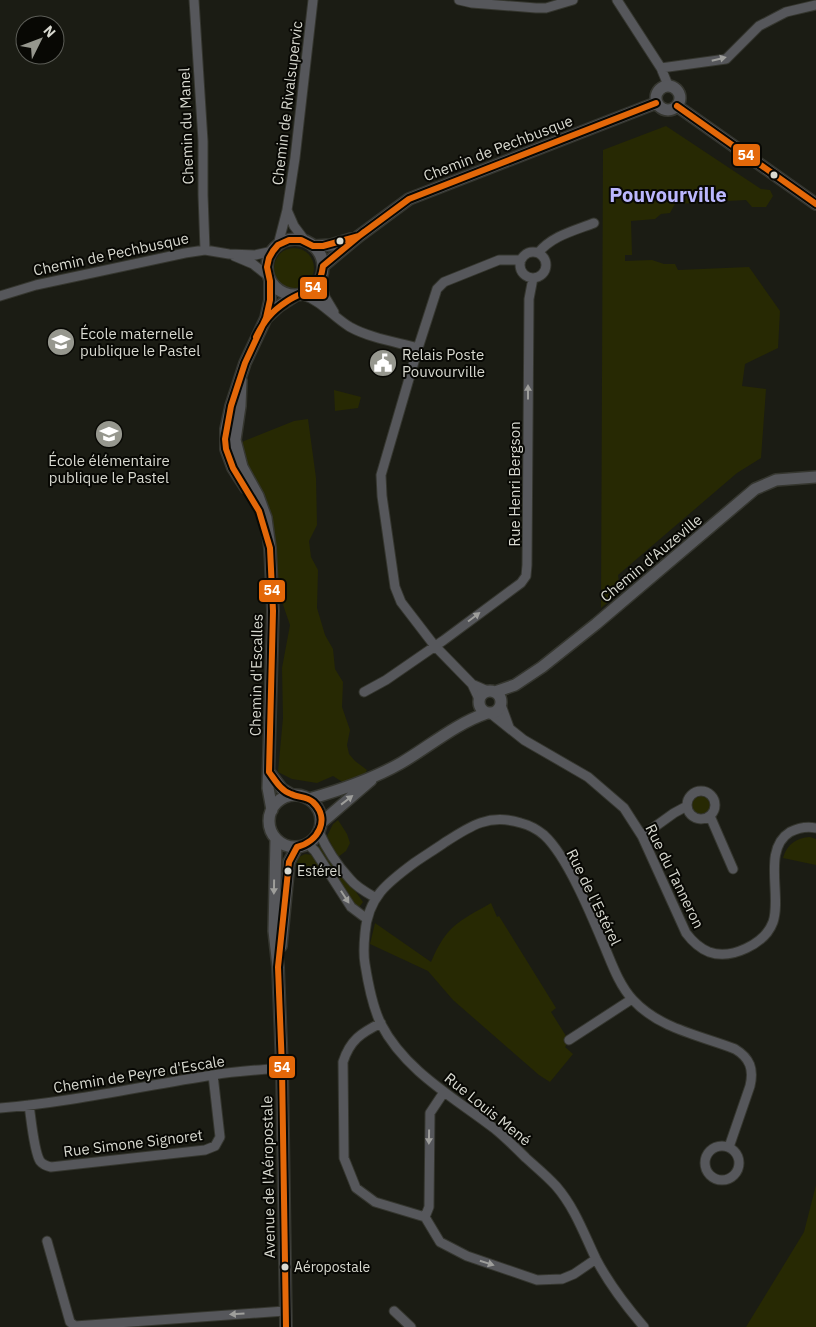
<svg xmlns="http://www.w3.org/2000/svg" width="816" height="1327" viewBox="0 0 816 1327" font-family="'IBM Plex Sans',sans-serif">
<rect width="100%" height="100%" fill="#1b1c14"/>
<path fill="#272903" d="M666,126L761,189L770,190L773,196L766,207H752L746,200L675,204L670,213L661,214L655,219L631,221L632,255H625V261L652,260L664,264H675L678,270L749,267L780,311L778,348L745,364L742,386L766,389L761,458L737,473L618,575L620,592L601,608L603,150Z
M274 268a20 20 0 1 1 40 0a20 20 0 1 1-40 0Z
M334,390L361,397L358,408L335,411Z
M308,419L316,478L317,525L309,541L311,557L318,570L317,608L325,635L333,649L335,669L343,682L342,707L350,730L347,745L349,754L355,761L367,770L364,776L344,783L333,776L317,783L292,779L278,772L283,718L282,668L290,625L281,599L270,512L239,446L244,441L294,421Z
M692 805a9 9 0 1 1 18 0a9 9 0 1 1-18 0Z
M338,820L347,834L350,843L346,851L338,857L327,836L333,824Z
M810,837L816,839V865L783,858C787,844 796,838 810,837Z
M321,845L324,846L363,902L360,906H356L320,851L318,847Z
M305,854L313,855L321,867L308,872L302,869L297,876L298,868L295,867L299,857Z
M491,903L497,917L499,916L556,1008L551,1012L566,1036L568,1043L565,1047L573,1054L550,1082L539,1075L453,1000L428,971L370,944L375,923L431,962C447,925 458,922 491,903Z
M816,1185V1327H746L804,1232Z"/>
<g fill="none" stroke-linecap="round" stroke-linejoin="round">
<defs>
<path id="minor" d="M194,0L203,141V195L205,250
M459,0L472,3L536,8H546L573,0
M617,0L661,68L668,85
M661,68L726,59L759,26L786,12L816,5
M287,210L294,226L306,242
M278,245L287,210L295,158L313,0
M520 265a13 13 0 1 1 26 0a13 13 0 1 1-26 0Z
M538,253C552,236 573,231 594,223
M234,256L253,264L268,276
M321,279L325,297L334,312
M302,295C321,300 333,317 350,327C370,338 396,342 418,348L381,475L382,496L395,587L401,602L434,645L472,684L488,691
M0,296L36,285L185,253L205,250L229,254L255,255L273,251
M418,348L437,289L444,282L499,260H521
M472,684L479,699
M364,692L386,680L444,640L521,583L526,576L527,565L529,299L533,278
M501,705L509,727
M490,713L524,740L588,777L624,808L642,836L686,933C692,941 699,948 709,952C731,960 765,944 773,922C782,896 762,849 790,832C798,828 807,826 816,828
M687 805a14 14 0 1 1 28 0a14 14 0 1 1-28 0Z
M710,816L733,869
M319,832C326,848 338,866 350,879C356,887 367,893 376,898
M642,836L674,813L687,806
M308,844L315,851L351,907L367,919
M381,1023C361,1033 350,1040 343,1062L344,1158L356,1188L375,1202L425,1217
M569,1040L632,999
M444,1092L430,1113L429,1207L425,1217L440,1242L467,1256L537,1280L562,1279L574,1274L596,1259
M29,1105C31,1118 34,1152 40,1161C43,1165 46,1166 51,1167L205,1150L215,1146L220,1137L213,1075
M0,1108C72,1102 142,1086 213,1075C236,1071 259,1070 282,1068
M705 1163a17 17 0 1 1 34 0a17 17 0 1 1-34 0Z
M47,1241L70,1322L75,1326L285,1311
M394,1311L411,1327
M644,1327C626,1306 609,1284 596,1259C584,1234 575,1208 556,1186C547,1176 536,1167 526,1158C516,1148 506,1138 495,1129C455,1098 405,1071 381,1024C372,1006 368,983 365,964C363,953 364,943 365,933C368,897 387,883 414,863C424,856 434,850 444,843C470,826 489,813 521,823C529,825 538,830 544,835C568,857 593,919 606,950C613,967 620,986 633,1000C660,1029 699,1035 735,1049C750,1058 754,1069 750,1086L729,1147"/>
<path id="tertiary" d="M656 98a12 12 0 1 1 24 0a12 12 0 1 1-24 0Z
M677,106L816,204
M267 267a28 28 0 1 1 56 0a28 28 0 1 1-56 0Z
M313,246L331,245L351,239
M323,266L359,236L409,199L656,103
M266,318L279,306L296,295
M241,380L240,406L235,440L242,467L258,496L266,518L270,548L273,611L268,788L272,810
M246,488L233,468L226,449V429L231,406L245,363L266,318L270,300V281
M479 702a11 11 0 1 1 22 0a11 11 0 1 1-22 0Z
M495,692L515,685L542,667L596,624L755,489L776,480L816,477
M269,772L282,789L292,795
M269 821a26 26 0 1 1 52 0a26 26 0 1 1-52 0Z
M309,799C341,790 373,779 401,763C430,746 455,724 487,713
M321,823L371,780
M276,839L274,931L278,967L282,1068L286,1327
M281,946L289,862L297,847"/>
</defs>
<use href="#minor" stroke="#35362f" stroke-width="11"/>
<use href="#tertiary" stroke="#35362f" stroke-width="14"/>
<use href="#minor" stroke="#56575b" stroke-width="9"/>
<use href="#tertiary" stroke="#56575b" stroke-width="11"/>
<defs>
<path id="bus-1" d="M677,106L816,204
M256,337C264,321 271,312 286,302C306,288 319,295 323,266L364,232
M286,1327L282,1068L278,967L289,862L297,847C318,842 331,819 313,802C306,796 299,798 291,794C281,791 275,780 269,772L273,611L270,548L259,511L233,468L226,449L225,439L231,406L245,363L266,318L270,300V281L267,267L269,258L273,251L278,245L289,240H301L313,246H323L359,236L409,199L656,103"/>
</defs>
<use href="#bus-1" stroke="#080804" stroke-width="10"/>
<use href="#bus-1" stroke="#e46809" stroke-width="6"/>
</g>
<defs><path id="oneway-solid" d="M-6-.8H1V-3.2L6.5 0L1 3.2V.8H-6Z" transform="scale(1.25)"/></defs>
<g fill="#9e9e9b">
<use href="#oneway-solid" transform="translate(719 59) rotate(-14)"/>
<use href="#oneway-solid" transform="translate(528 392) rotate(-90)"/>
<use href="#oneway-solid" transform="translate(474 617) rotate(-37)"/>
<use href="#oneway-solid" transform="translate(347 800) rotate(-38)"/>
<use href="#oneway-solid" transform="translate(274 887) rotate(91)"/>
<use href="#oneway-solid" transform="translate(345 897) rotate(57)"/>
<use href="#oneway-solid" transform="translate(429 1137) rotate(91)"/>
<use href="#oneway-solid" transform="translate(487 1263) rotate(18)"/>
<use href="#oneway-solid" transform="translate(237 1314) rotate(176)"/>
</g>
<defs>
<symbol id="school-disc" viewBox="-11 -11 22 22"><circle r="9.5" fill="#96978e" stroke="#080804"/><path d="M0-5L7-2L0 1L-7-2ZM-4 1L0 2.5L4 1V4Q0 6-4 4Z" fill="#fff"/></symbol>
<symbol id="civic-disc" viewBox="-11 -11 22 22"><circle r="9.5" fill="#96978e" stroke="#080804"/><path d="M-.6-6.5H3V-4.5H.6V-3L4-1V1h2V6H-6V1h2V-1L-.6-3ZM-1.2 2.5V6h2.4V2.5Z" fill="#fff"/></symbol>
</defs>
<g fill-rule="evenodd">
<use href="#school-disc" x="45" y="326" width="32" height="32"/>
<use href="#civic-disc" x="367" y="347" width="32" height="32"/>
<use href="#school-disc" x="93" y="418" width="32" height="32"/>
</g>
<g fill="#d8d9d0" stroke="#080804" stroke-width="2">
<circle cx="774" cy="175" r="4.5"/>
<circle cx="340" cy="241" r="4.5"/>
<circle cx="288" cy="871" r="4.5"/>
<circle cx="285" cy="1267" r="4.5"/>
</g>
<g text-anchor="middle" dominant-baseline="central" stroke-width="4" stroke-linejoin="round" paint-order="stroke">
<g font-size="14" fill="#d8d9d0" stroke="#080804" text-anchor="start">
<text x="297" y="871">Estérel</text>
<text x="294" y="1267">Aéropostale</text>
</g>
<g font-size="15" fill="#d8d9d0" stroke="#080804">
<text transform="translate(287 103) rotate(-83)">Chemin de Rivalsupervic</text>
<text transform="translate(186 126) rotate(-92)">Chemin du Manel</text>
<text transform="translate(498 148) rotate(-21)">Chemin de Pechbusque</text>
<text transform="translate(111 254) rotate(-12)">Chemin de Pechbusque</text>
<text transform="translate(514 484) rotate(-90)">Rue Henri Bergson</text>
<text transform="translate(651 558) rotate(-40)">Chemin d'Auzeville</text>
<text transform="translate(256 675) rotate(-89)">Chemin d'Escalles</text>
<text transform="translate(675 876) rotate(64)">Rue du Tanneron</text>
<text transform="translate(594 897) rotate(64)">Rue de l'Estérel</text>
<text transform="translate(139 1074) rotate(-9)">Chemin de Peyre d'Escale</text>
<text transform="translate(488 1109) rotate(39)">Rue Louis Mené</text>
<text transform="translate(133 1143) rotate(-7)">Rue Simone Signoret</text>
<text transform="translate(268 1177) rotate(-91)">Avenue de l'Aéropostale</text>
</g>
<g font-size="15" fill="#d8d9d0" stroke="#080804" text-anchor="start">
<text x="80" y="333">École maternelle<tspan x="80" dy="17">publique le Pastel</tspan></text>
<text x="402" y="354">Relais Poste<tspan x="402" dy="17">Pouvourville</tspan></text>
<text x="109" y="460" text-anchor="middle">École élémentaire<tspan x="109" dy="17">publique le Pastel</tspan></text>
</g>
<g font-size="20" font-weight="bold" fill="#bbb7fe" stroke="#080804">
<text x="668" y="194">Pouvourville</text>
</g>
</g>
<g stroke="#080804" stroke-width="2">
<rect x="732" y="143" width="29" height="24" rx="5" fill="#e46809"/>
<rect x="299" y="276" width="29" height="24" rx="5" fill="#e46809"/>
<rect x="258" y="579" width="28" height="24" rx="5" fill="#e46809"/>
<rect x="268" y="1055" width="28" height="24" rx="5" fill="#e46809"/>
</g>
<g font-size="14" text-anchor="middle" font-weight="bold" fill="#fff">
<text x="746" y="160">54</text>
<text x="313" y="292">54</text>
<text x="272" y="595">54</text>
<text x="282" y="1072">54</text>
</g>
<g transform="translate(40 40) rotate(48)"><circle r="24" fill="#080804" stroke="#5b5c56"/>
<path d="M0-4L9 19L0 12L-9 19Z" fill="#96978e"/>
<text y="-8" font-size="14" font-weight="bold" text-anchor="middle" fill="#d8d9d0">N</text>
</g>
</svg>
